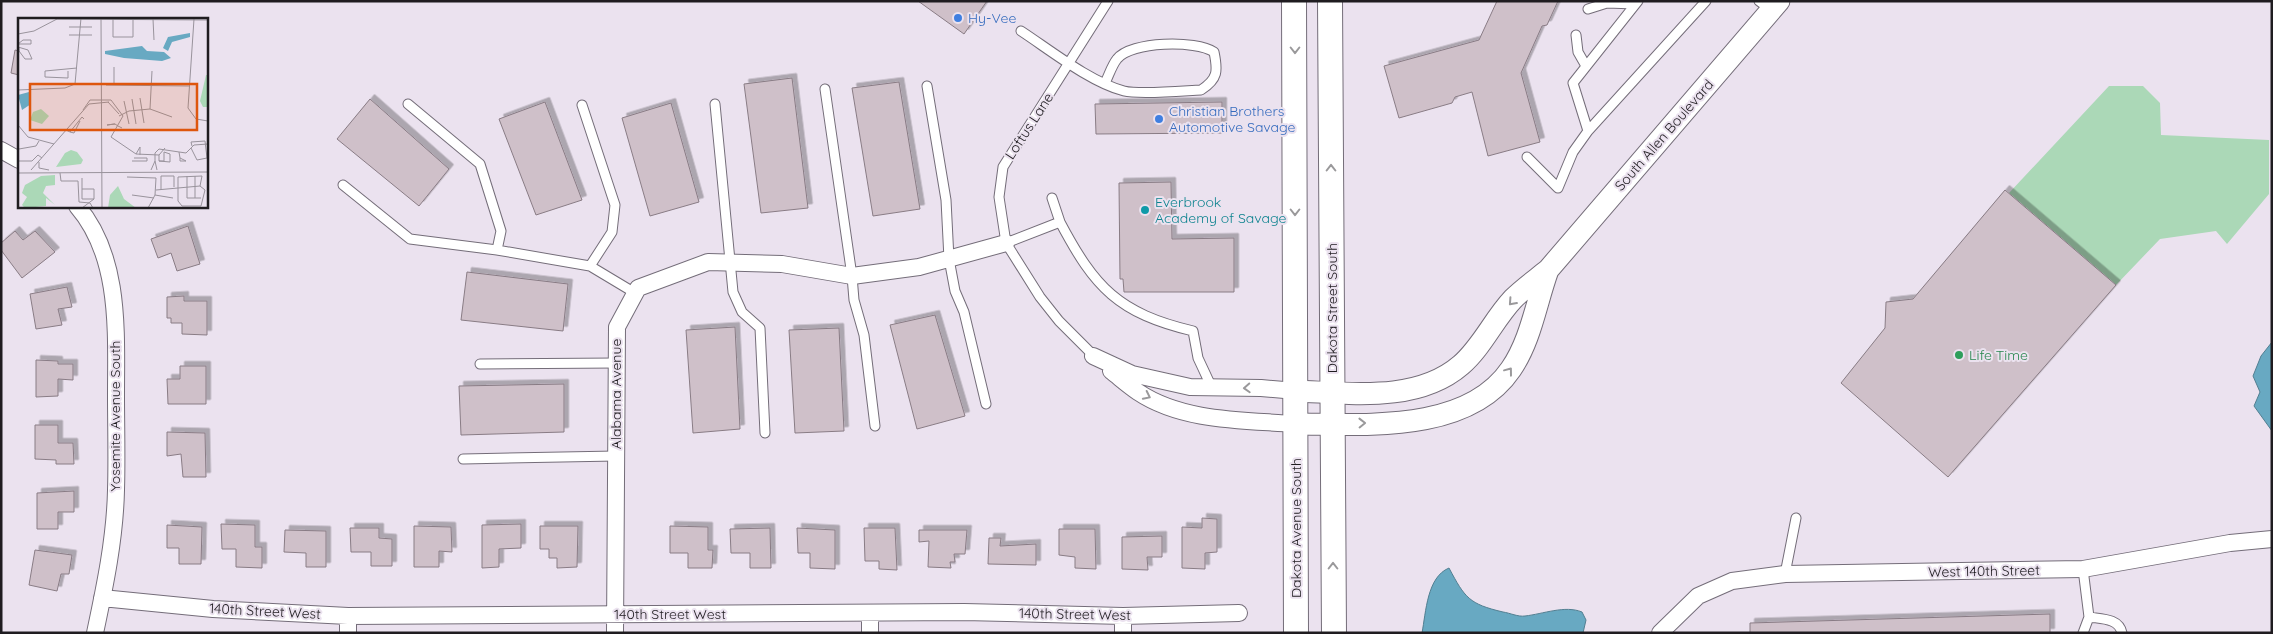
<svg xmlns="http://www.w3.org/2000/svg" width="2273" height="634" viewBox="0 0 2273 634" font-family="Quicksand,sans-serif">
<defs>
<filter id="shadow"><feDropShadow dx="4.5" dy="-4.5" stdDeviation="0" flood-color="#0004"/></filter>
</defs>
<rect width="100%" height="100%" fill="#ebe2ef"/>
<path fill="#abd8b7" d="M2109,86H2143L2160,103L2161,135L2269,140V194L2227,244L2216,231L2160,239L2116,285L2009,193Z"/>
<path fill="#68a9c2" stroke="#527f91" d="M2272,342V431L2254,406L2260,392L2253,376L2261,356Z
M1449,568C1465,598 1469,604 1503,612C1510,613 1518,617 1525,616C1543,614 1565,605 1582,612L1586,620L1583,633H1422C1426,612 1427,577 1449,568Z"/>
<path fill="#cfc0c9" stroke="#897c85" filter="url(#shadow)" d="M918,1H987L964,34Z
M1497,1H1558L1547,25L1542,26L1521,73L1540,142L1488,156L1472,92L1455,97L1452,103L1399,118L1384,66L1479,40Z
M15,50L19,51V75L11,73Z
M792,78L808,208L761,213L744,84Z
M899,82L920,209L873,216L852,88Z
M370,99L449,169L419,206L337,139Z
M545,102L582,200L536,215L499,119Z
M1222,102V133L1096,134L1095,104Z
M671,103L699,202L650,216L622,118Z
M1171,182L1172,239L1234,238V292H1124L1123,279H1120L1119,183Z
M2005,190L2116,285L1948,477L1841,383L1885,328L1886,302L1913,299Z
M188,226L200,264L177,271L171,253L158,258L151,239Z
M15,231L23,240L35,231L55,252L22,278L1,250V243Z
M467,272L568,284L563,331L461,320Z
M67,287L72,307L58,309L62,325L36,329L30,294Z
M184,296V301H207V335L182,334V323H171V318H167V297Z
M935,315L965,416L917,429L890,325Z
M735,327L740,429L693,433L686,330Z
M839,328L844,431L795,433L789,330Z
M36,360L58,361V364H73V380L58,379V396L36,397Z
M180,366H206V404H168L167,379H180Z
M564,384V432L461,435L459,386Z
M35,425H58V443H73L74,464H56V460L35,459Z
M167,432L205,433L206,477H183L181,454L167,456Z
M74,491V512H58V529H37V493Z
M1202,518L1217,519V552L1205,553V569L1182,568V527L1202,528Z
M221,524L255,525V547H262V568L236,567V549H222Z
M521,524V548L499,549V567L482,568V525Z
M167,525L202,527L201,564H179V548H167Z
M414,526L451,527L452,552L439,551V567H414Z
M540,526H578L577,567L557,568V558H549V549H540Z
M670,526L708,527V550H713L712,568H688V553H670Z
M350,528H379V538L392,539V566H371V552H351Z
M770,528L771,568H750V553H731L730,529Z
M797,528L835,530V569L810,568V553H798Z
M864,528H895L897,570L879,569V561H865Z
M1059,529H1095L1096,569L1075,568V557L1059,555Z
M285,530L326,531V567H306V553L284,552Z
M919,530H967L965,554H954L955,562H950L951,568L928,567L929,541L919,542Z
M1162,536V557H1147L1148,570L1122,569V537Z
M989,538H1001L1000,546L1036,544V565L988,564Z
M35,550L72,555L69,574H61L57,591L29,585Z
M2050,614V633H1750V623Z"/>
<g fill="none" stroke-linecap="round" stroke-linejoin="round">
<defs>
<path id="service" d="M1759,1L1771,10
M1588,9L1607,3L1635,4
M1021,31C1050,50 1090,82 1124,91C1140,95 1182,91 1201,90C1218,79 1218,71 1214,52C1196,40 1131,41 1117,59C1112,65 1109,75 1105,83
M1576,35L1578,52L1586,66
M927,86L946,200L949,259L955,291L964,312L986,404
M825,89L852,276L854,300L864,335L875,426
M408,104L480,164L501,231L497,250
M715,104L733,292L742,312L760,328L765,433
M582,105L615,205L612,232L590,266
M1588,131L1573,83L1638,1
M1527,157L1558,188L1573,152L1588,131L1706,1
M343,185L410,239L497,250L590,266L635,293
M1060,222C1095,288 1118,313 1193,331L1198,358L1212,388
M1006,243L1060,222L1052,198
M1096,358L1059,321L1040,297L1006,243L999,197L1003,167L1108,1
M480,364L617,363
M463,459L616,456
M2083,569L2089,617L2083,633
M1785,574L1796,518
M2089,617C2101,619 2119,618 2122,633"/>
<path id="minor" d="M1,150L19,160
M77,206C121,257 116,332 116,395C116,427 117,459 116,490C115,538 105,586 95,633
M1093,356L1132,374L1190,387L1261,388L1296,391
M1111,371C1120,378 1129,386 1138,392C1183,422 1244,420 1295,424
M102,598L213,609L348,616L964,612L1123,616L1239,613
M870,614V633
M348,616V633
M1123,616V633
M615,633L617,327L638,288L708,262L782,264L852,276L919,267L1006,243
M1660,633L1698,596L1732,581L1785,574L2083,569L2230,543L2272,539"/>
<path id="tertiary" d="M1296,391C1350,393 1417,403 1461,365C1482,347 1494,319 1513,299C1524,288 1537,279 1548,270L1779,1
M1295,424C1363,424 1467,434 1511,369C1531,340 1536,303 1548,270"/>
<path id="secondary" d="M1294,1L1296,633
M1330,1L1334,633"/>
</defs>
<use href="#service" stroke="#746d79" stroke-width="11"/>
<use href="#minor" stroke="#746d79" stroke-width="18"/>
<use href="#tertiary" stroke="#746d79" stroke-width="23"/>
<use href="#secondary" stroke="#746d79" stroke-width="26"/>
<use href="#service" stroke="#fff" stroke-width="9"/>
<use href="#minor" stroke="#fff" stroke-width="16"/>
<use href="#tertiary" stroke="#fff" stroke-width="21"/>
<use href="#secondary" stroke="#fff" stroke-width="24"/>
</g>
<defs><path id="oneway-chevron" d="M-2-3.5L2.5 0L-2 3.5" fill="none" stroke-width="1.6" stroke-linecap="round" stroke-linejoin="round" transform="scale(1.25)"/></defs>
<g stroke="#9a999b">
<use href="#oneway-chevron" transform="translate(1295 50) rotate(90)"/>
<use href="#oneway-chevron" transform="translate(1331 168) rotate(-90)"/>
<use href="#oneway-chevron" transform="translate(1295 212) rotate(90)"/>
<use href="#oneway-chevron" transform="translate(1512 302) rotate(132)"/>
<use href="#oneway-chevron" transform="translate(1509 371) rotate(-53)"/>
<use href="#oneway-chevron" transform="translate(1247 388) rotate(177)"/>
<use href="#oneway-chevron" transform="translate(1147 396) rotate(26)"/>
<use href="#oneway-chevron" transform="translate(1362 423) rotate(-1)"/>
<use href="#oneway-chevron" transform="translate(1333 566) rotate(-90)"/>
</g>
<g fill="#3f7fe0" stroke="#ebe2ef" stroke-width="2">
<circle cx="958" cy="18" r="5"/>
<circle cx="1159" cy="119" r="5"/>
</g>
<circle fill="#0f9aa8" stroke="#ebe2ef" stroke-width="2" cx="1145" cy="210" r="5"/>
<circle fill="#2e9e5b" stroke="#ebe2ef" stroke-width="2" cx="1959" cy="355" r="5"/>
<g text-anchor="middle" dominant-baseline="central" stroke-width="4" stroke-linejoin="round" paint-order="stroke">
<g font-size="14" fill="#366cbe" stroke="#ebe2ef" text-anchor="start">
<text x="968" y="18">Hy-Vee</text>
<text x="1169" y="111">Christian Brothers<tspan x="1169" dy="16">Automotive Savage</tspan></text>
</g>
<g font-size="14" fill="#1f1c20" stroke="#ebe2ef">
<text transform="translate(1029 126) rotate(-57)">Loftus Lane</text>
<text transform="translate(1664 135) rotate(-49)">South Allen Boulevard</text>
<text transform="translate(1332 308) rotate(-90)">Dakota Street South</text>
<text transform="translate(616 394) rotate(-90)">Alabama Avenue</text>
<text transform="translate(115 416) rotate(-90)">Yosemite Avenue South</text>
<text transform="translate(1296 528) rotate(-90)">Dakota Avenue South</text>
<text transform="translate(1984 571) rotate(-1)">West 140th Street</text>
<text transform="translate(265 611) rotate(3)">140th Street West</text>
<text x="670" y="614">140th Street West</text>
<text transform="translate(1075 614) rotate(1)">140th Street West</text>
</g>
<g font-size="14" fill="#0d838f" stroke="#ebe2ef" text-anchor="start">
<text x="1155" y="202">Everbrook<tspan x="1155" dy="16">Academy of Savage</tspan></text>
</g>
<g font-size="14" fill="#27864d" stroke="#ebe2ef" text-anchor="start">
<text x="1969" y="355">Life Time</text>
</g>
</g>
<g transform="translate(18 18)">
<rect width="190" height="190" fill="#ebe2ef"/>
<path d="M188,57H190V89H185L182,83ZM23,91L31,98L24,106L12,102L15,94ZM53,132L59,134L65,142L63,146L38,149L47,135ZM37,157V167L28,168L25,175L37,187L28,180V188L7,190L4,187L9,179L4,175L7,167L23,158ZM100,168L106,181L118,190H90L92,177Z" fill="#abd8b7"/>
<path d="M172,15V19L154,24L150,33L145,30L150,19ZM124,28L129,33L146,34L153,40L144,43L106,40L87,36V33ZM11,74L13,86L4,92L0,77Z" fill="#68a9c2"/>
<path fill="none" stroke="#99939c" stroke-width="1" d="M83,0L84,190M95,1V19H115V0M135,1L136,22M176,1L170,90L178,101L190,103M51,9H74M0,16L16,13L39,1L190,2M51,17H74M5,22H13V26H0ZM0,27L1,30V33L7,41H14L10,32L0,29M96,49V67M50,53V60L27,59V53L59,50M88,67L171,68M0,72L47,70L57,66L63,0M122,80L126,105M114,81L118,106M106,83L111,106M90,84L101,96M132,91L154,99M65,92L72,82H93L105,98L93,119L118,136L141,137L147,130M101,98L111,93L132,91L134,53M97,106L89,107L96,106H97L100,108L104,110M0,107L10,119L36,126M48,112L52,114L64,99L66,101M52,114L56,115L62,103M173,130L179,142L189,140L187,123L173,124L174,128M1,131L18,128L21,123M161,134L162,140V143H168L162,140M118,136L122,129V137M141,137V143H146V134M0,143H14L20,137L24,140M114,143H129V140H116M137,143V135L141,131L168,135L176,127L190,126M141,143L152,144V136L146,134M21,144V150L31,152M13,152L71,86L91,84M133,152L137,143L139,152M0,155L190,154M42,155L43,163H60L61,184L72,185L75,190M169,158V180H183M177,158V180M184,158L182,168L187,172L183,188H164L160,183V159ZM109,159L138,160L137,177L130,190M64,160V181H76L64,190M64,171H76V181M138,172L182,168M143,172V158H156V169M114,177L136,180M137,177L155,180"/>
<path fill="#de560d" fill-opacity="0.15" stroke="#de560d" stroke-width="2.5" d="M12,66H179V112H12Z"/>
<rect width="190" height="190" fill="none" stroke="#1f1c20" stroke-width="2.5"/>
</g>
<rect width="2273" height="634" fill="none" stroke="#1f1c20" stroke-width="5"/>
</svg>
